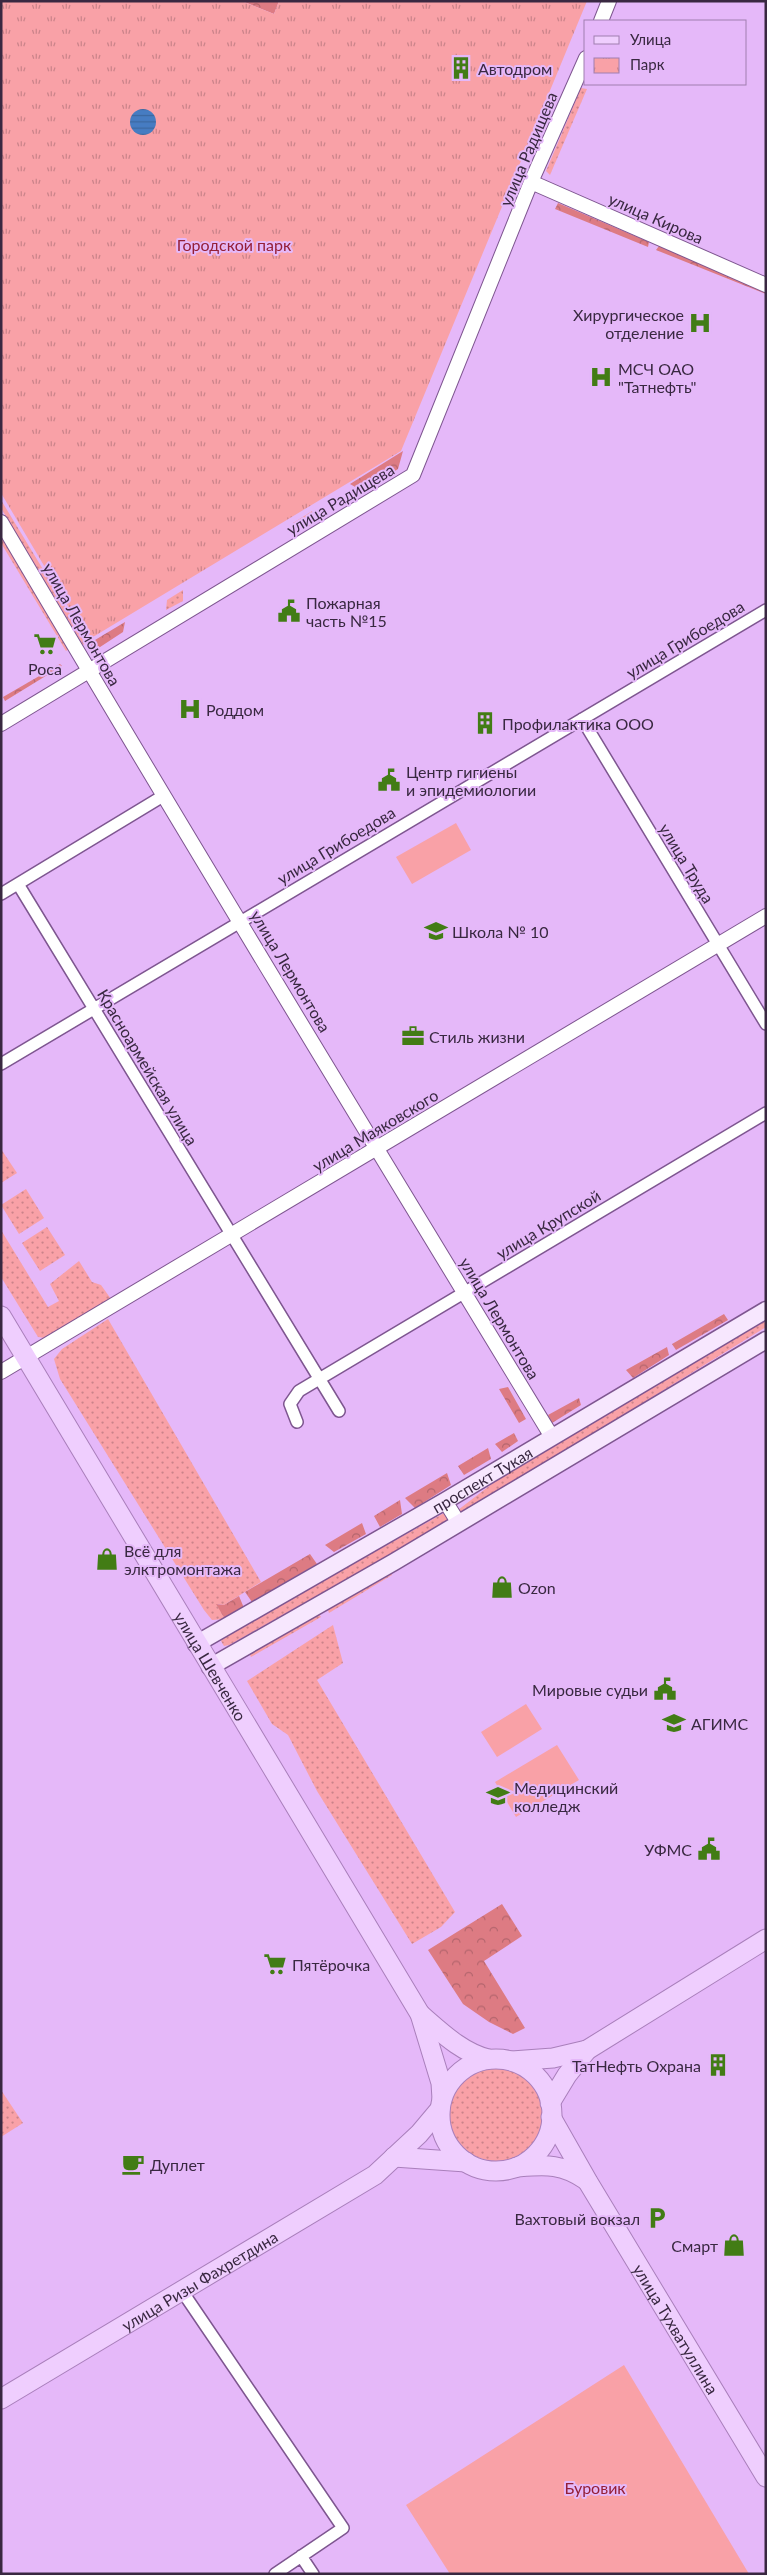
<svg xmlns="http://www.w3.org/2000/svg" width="767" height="2575" viewBox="0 0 767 2575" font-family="Lato,sans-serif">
<defs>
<pattern id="grass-dots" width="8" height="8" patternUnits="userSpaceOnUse" patternTransform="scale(1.25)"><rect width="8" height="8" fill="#f9a1a7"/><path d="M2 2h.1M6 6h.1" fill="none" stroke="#cb838a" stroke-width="1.8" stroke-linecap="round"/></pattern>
<pattern id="forest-crowns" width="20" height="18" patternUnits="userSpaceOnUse" patternTransform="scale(1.25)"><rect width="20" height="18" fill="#dd7b83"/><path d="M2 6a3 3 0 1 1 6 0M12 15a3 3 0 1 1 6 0" fill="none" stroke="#b4656d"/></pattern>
<pattern id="park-tufts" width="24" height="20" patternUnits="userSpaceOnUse" patternTransform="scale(1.25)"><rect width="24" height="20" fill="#f9a1a7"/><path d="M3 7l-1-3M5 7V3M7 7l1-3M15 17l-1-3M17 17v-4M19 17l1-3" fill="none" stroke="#cb838a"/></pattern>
<pattern id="water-rules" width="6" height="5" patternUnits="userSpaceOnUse" patternTransform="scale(1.25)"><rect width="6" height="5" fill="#467cc2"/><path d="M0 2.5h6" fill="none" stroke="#3b669f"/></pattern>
</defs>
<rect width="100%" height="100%" fill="#e5b8f9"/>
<path fill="url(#grass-dots)" d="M581,88L587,89L550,175L546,171Z
M1,500L87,642L83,645L1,508Z
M312,511L314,523L305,529L293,523Z
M1,535L69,649L66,651L1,543Z
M183,590V601L166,610L167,600Z
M1,1149L17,1173L1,1183Z
M26,1189L44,1218L19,1234L1,1205Z
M47,1227L65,1255L40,1271L22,1243Z
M1,1230L48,1307L59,1301L50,1284L79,1261L92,1282L101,1285L111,1299L45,1338L38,1337L1,1277Z
M766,1314V1327L461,1515L458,1510L532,1453Z
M108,1319L261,1582L224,1605L217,1604L225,1619L212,1620L204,1610L60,1379L54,1359L62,1349Z
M444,1513L449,1522L229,1645L224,1646L221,1641L224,1636Z
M391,1572L392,1575L329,1613L327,1607Z
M319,1614L321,1617L251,1657L249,1653Z
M333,1625L343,1663L317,1680L455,1912L441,1927L412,1944L317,1791L288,1735L272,1724L247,1681Z
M448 2113a48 48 0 1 1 96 0a48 48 0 1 1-96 0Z
M1,2090L23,2123L1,2137Z"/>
<path fill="url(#forest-crowns)" d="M242,1H279L274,14Z
M558,203L649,242L648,247L555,209Z
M659,246L766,292V294L656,250Z
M403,451L398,469L364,492L350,484Z
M125,622L123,632L94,651L90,643Z
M60,664L62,666L5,701L3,697Z
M724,1314L728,1320L676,1350L672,1344Z
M667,1347L669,1355L633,1378L626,1370Z
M508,1387L526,1419L519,1423L499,1389Z
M579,1398L581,1405L552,1423L548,1415Z
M514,1433L518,1441L502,1452L495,1444Z
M488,1448L491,1459L464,1475L458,1466Z
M447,1473L451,1485L415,1508L405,1498Z
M400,1500L402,1514L380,1527L374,1516Z
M362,1523L366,1534L334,1552L325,1545Z
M310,1554L317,1564L252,1602L245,1592Z
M239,1596L244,1608L225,1619L216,1604L224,1605Z
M502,1904L522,1936L484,1961L525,2028L513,2034L489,2022L463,2004L428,1950Z"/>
<path fill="url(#park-tufts)" d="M1,1H242L274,14L279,1H587L401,451L88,640L1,493Z"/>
<path fill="#f9a1a7" d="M456,823L471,850L412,884L396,857Z
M526,1704L542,1729L497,1757L481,1732Z
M557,1745L579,1780L516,1817L495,1782Z
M624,2365L749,2574H450L406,2505Z"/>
<path fill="url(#water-rules)" d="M130 122a13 13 0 1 1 26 0a13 13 0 1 1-26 0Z"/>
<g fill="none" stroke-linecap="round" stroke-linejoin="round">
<defs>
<path id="minor" d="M582,719L766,1024
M18,884L339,1411
M1,894L163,796
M1,1064L766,610
M297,1422L290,1404L299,1391L766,1113
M182,2291L343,2528L275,2574
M301,2556L313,2574"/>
<path id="tertiary" d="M601,21L609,1
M531,182L766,285
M1,522C182,829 367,1133 552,1437
M1,724L413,475L531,182L586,58
M1,1372L766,916
M445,1501L458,1522"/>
<g id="secondary">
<path id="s1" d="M196,1644L445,1501L766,1310"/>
<path d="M210,1667L394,1562L766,1340"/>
</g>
<g id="primary">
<path id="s2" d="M1,1316L420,2014L441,2083L442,2099"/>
<path d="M420,2014C441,2032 461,2052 488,2059"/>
<circle cx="496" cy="2115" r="56"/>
<path d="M512,2061L553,2058L587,2050L766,1939"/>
<path d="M550,2103L567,2075L587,2050"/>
<path id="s3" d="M551,2117L588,2182L766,2477"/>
<path d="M394,2157L466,2162"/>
<path d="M517,2167C545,2165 562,2163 586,2180"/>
<path id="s4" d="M1,2399L375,2175L419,2134L440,2109"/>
</g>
</defs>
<use href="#minor" stroke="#7e5690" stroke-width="14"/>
<use href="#tertiary" stroke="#7e5690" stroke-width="16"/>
<use href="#secondary" stroke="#7e5690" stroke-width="19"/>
<use href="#primary" stroke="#a97fbb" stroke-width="21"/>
<use href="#minor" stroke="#fff" stroke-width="11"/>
<use href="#tertiary" stroke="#fff" stroke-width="14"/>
<use href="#secondary" stroke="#f7e7fe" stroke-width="16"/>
<use href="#primary" stroke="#efcefe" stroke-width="19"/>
</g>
<defs>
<symbol id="building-bare" viewBox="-9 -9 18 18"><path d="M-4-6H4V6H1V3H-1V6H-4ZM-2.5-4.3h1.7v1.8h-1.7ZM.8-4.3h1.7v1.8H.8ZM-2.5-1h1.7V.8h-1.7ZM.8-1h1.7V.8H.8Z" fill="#427c15" stroke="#e5b8f9" stroke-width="2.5" paint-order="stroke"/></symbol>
<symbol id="hospital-bare" viewBox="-9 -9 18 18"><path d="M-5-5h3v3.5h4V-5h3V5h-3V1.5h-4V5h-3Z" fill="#427c15" stroke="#e5b8f9" stroke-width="2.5" paint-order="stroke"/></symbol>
<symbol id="civic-bare" viewBox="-9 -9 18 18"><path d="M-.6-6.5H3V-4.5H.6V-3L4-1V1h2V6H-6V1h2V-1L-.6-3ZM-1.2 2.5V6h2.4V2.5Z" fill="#427c15" stroke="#e5b8f9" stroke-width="2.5" paint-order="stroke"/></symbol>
<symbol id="supermarket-bare" viewBox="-9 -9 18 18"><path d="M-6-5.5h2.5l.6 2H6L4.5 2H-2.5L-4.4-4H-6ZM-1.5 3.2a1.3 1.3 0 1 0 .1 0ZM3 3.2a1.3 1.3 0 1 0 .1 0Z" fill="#427c15" stroke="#e5b8f9" stroke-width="2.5" paint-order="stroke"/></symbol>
<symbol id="school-bare" viewBox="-9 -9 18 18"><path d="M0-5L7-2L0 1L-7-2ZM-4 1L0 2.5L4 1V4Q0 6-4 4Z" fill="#427c15" stroke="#e5b8f9" stroke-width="2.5" paint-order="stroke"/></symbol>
<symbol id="office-bare" viewBox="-9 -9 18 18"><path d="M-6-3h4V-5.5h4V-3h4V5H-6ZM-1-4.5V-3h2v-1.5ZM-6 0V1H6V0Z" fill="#427c15" stroke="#e5b8f9" stroke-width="2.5" paint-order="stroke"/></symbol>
<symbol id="shop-bare" viewBox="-9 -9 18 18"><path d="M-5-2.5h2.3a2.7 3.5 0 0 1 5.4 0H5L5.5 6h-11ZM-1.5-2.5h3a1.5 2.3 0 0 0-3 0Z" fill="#427c15" stroke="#e5b8f9" stroke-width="2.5" paint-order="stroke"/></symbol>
<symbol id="university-bare" viewBox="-9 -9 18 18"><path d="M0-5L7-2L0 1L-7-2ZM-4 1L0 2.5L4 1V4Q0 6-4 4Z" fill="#427c15" stroke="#e5b8f9" stroke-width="2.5" paint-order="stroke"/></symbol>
<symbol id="cafe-bare" viewBox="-9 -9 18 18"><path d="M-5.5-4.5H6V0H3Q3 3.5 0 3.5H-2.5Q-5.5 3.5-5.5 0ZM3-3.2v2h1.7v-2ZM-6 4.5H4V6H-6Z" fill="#427c15" stroke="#e5b8f9" stroke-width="2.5" paint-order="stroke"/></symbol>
<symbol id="parking-bare" viewBox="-9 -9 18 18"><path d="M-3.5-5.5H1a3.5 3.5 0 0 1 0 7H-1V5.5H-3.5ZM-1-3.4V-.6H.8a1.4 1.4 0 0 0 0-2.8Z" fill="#427c15" stroke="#e5b8f9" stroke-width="2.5" paint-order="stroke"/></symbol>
</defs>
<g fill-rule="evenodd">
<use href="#building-bare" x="445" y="52" width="32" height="32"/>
<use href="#hospital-bare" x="684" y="307" width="32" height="32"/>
<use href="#hospital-bare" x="585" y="361" width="32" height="32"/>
<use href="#civic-bare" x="273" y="595" width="32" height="32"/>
<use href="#supermarket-bare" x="29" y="628" width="32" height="32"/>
<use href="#hospital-bare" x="174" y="693" width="32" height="32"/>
<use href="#building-bare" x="469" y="707" width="32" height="32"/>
<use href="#civic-bare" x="373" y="764" width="32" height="32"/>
<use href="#school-bare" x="420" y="915" width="32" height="32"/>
<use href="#office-bare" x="397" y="1020" width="32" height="32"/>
<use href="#shop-bare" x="91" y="1543" width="32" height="32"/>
<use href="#shop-bare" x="486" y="1571" width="32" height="32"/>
<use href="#civic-bare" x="649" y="1673" width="32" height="32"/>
<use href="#university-bare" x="658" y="1707" width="32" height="32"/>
<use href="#university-bare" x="482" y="1780" width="32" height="32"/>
<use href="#civic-bare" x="693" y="1833" width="32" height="32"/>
<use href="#supermarket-bare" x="259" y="1948" width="32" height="32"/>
<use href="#building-bare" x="702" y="2049" width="32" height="32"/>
<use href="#cafe-bare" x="117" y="2148" width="32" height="32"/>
<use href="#parking-bare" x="641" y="2202" width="32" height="32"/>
<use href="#shop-bare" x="718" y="2229" width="32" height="32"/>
</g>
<g text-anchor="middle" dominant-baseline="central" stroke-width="4" stroke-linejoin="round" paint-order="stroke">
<g font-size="16" fill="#392841" stroke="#e5b8f9" text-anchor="start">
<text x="478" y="68">Автодром</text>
<text x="684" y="314" text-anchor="end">Хирургическое<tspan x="684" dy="18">отделение</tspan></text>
<text x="618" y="368">МСЧ ОАО<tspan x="618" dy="18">"Татнефть"</tspan></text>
<text x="306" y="602">Пожарная<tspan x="306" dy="18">часть №15</tspan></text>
<text x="45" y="668" text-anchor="middle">Роса</text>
<text x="206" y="709">Роддом</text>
<text x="502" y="723">Профилактика ООО</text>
<text x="406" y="771">Центр гигиены<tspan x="406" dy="18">и эпидемиологии</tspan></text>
<text x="452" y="931">Школа № 10</text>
<text x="429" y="1036">Стиль жизни</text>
<text x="124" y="1550">Всё для<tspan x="124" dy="18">элктромонтажа</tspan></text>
<text x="518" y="1587">Ozon</text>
<text x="648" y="1689" text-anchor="end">Мировые судьи</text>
<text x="691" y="1723">АГИМС</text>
<text x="514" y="1787">Медицинский<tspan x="514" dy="18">колледж</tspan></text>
<text x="692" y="1849" text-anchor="end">УФМС</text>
<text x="292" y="1964">Пятёрочка</text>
<text x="701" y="2065" text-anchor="end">ТатНефть Охрана</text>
<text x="150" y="2164">Дуплет</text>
<text x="640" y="2218" text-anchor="end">Вахтовый вокзал</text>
<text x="718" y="2245" text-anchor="end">Смарт</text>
</g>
<g font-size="16" fill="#392841" stroke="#e5b8f9">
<text transform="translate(528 149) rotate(-67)">улица Радищева</text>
<text transform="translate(656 218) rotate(24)">улица Кирова</text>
<text transform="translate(340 499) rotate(-31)">улица Радищева</text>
<text transform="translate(82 624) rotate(60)">улица Лермонтова</text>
<text transform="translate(685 639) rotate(-31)">улица Грибоедова</text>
<text transform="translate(336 845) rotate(-31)">улица Грибоедова</text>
<text transform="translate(687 863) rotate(59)">улица Труда</text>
<text transform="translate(291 971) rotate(59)">улица Лермонтова</text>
<text transform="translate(148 1067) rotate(59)">Красноармейская улица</text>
<text transform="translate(375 1130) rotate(-31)">улица Маяковского</text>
<text transform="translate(548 1224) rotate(-31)">улица Крупской</text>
<text transform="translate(500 1318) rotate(59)">улица Лермонтова</text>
<text stroke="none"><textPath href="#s1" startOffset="330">проспект Тукая</textPath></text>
<text stroke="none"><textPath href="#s2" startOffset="408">улица Шевченко</textPath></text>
<text stroke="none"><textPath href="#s4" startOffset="231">улица Ризы Фахретдина</textPath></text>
<text stroke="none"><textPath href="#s3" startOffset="246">улица Тухватуллина</textPath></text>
</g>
<g font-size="16" fill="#941f37" stroke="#e5b8f9">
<text x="234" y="244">Городской парк</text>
<text x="595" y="2487">Буровик</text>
</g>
</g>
<rect width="767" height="2575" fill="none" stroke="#392841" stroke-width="5"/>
<rect x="584" y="20" width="162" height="65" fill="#e5b8f9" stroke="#a07eaf"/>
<rect x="594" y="36" width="25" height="8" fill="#efcefe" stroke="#a07eaf"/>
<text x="630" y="45" font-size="15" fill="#392841">Улица</text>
<rect x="594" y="58" width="25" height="15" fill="url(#park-tufts)" stroke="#a07eaf"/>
<text x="630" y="70" font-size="15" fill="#392841">Парк</text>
</svg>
